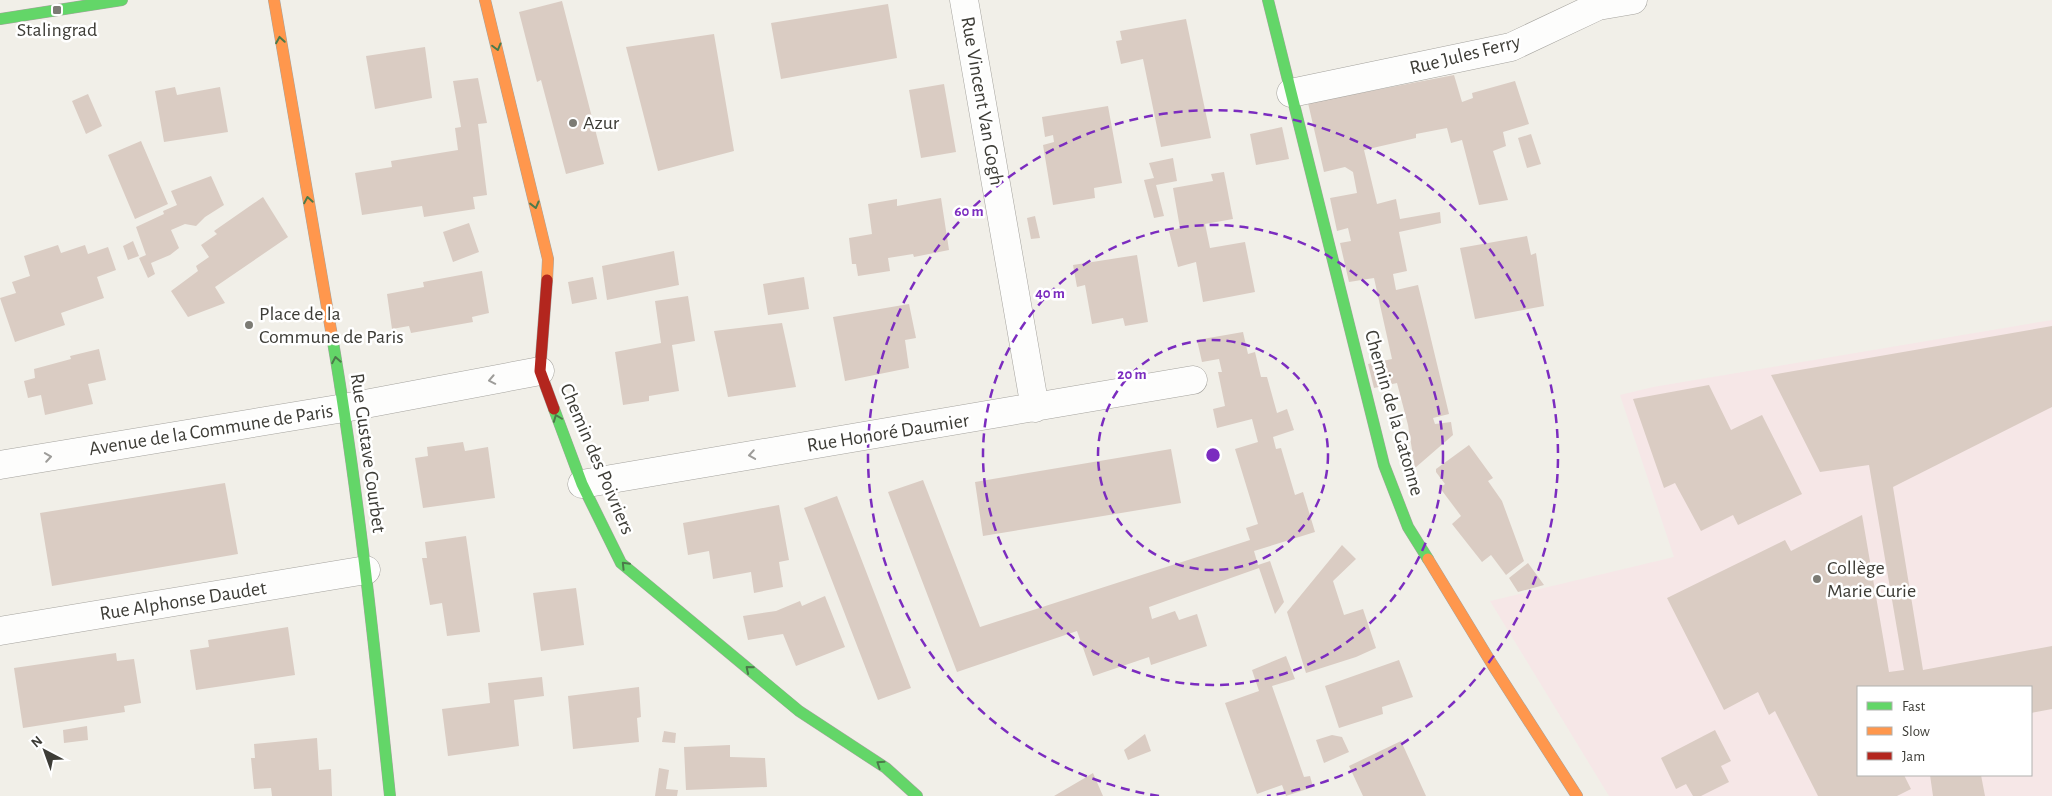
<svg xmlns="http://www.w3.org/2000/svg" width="2052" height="796" viewBox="0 0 2052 796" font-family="'Alegreya Sans',sans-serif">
<rect width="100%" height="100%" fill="#f1efe8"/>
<path fill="#f6e7e7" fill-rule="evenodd" d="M2052,320V796H1609L1490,601L1674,557L1620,395L1653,387ZM1858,687H2031V775H1858Z"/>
<path fill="#daccc3" d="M562,1L604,164L566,174L541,80L537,82L519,12Z
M888,4L897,58L781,79L771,23Z
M1186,19L1211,138L1161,147L1143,59L1121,64L1116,41L1122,40L1120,31Z
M714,34L734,151L658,171L626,47Z
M425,47L432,98L375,109L366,56Z
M1454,75L1462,102L1473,98L1472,93L1515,81L1529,124L1503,132L1506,146L1493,151L1508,200L1479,205L1462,140L1451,143L1447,128L1416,134V138L1364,150L1377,204L1396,199L1400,219L1440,212L1441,223L1399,232L1407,271L1393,274L1396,290L1418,285L1449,414L1433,418L1435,424L1451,422L1453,435L1415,468L1408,425L1397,383L1374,388L1368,364L1392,359L1374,278L1349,282L1340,243L1351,241L1348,228L1337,231L1330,198L1357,193L1353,172L1345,167L1324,172L1308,103Z
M478,78L487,123L478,124L487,195L473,197L475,209L424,217L422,206L362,215L355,173L392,167L391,161L458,150L455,128L461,127L453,81Z
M944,84L956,152L921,158L909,90Z
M175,87L177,95L220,87L228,132L164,142L155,91Z
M88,94L102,126L86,134L72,101Z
M1108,106L1122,183L1094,188L1095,198L1053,205L1043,145L1054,142L1053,135L1045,137L1042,117Z
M1282,127L1289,159L1256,165L1250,134Z
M1531,134L1541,164L1527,168L1518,138Z
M141,141L168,204L135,219L108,155Z
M1173,158L1177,181L1156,185L1164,216L1154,218L1144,180L1154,178L1149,163Z
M1224,172L1233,219L1205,224L1210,248L1245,242L1255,292L1203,302L1196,262L1178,267L1169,231L1180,228L1173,188L1213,181L1211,174Z
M211,176L224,205L205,217L196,226L185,224L171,230L179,248L170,255L151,263L155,274L148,278L139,258L146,255L136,227L164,214L163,211L177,205L171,191Z
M263,197L288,237L215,287L225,303L188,317L171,291L198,271L196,266L209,257L201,245L217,234L214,231Z
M941,198L949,250L914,257L913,254L888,258L890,271L858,276L856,264H852L849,238L872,234L868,204L897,199V206Z
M1035,216L1040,238L1031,239L1027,218Z
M469,223L479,252L453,262L443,232Z
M1527,236L1531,255L1536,253L1544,306L1475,319L1460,248Z
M133,241L139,256L128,260L123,246Z
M58,245L61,253L85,245L88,254L108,247L116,270L97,277L104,298L61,313L65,325L15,342L0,298L16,293L12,282L30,276L24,256Z
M674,251L679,285L607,300L602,266Z
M1137,255L1148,322L1125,326L1123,318L1092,324L1085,285L1077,287L1073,265Z
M482,271L489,313L472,317L473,322L411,333L409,326L392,329L387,294L424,287L423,282Z
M593,277L597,299L572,304L568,282Z
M804,277L809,309L768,315L763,284Z
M688,296L695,341L672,345L679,391L649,396V401L623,405L615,352L661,343L655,301Z
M909,304L916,338L905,340L909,368L845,381L833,317Z
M782,323L796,387L728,397L714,331Z
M2052,326V407L1893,487L1923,670L2052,646V709L2031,713V687H1858V775H1904L1911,789L1897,796H1818L1775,711L1769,715L1758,692L1724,710L1667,598L1785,540L1791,551L1862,515L1889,672L1904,670L1869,465L1820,472L1771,375Z
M1243,332L1248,354L1255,352L1261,377H1267L1277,413L1287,409L1294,430L1273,437L1276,449L1281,448L1295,495L1303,492L1315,532L1254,551L1258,565L1270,561L1284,602L1275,614L1259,568L1149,607L1152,619L1175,611L1179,620L1197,614L1207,646L1151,665L1149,657L1093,676L1077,631L957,672L888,492L923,480L980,627L1250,540L1246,528L1258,524L1235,449L1258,442L1252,419L1217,428L1213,409L1225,406L1218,372H1222L1219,359L1202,362L1197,340Z
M99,349L106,380L88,384L93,404L45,415L41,395L28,398L24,381L35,378L34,369L71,359L70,356Z
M1709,385L1731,430L1762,415L1802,494L1738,525L1733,515L1701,531L1675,483L1664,488L1633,399Z
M463,442L465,451L488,447L495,498L423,508L415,458L428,456L427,447Z
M1469,445L1493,478L1488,481L1502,501L1524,561L1506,575L1491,555L1482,562L1452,524L1461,516L1440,488L1445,484L1436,472V469Z
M1171,449L1181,503L983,536L975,482Z
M225,483L238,554L52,586L40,513Z
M837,496L911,688L878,700L804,508Z
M779,505L789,560L779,562L783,587L754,593L751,572L713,579L709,551L688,555L683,523Z
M466,536L480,632L447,636L442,603L430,605L422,558H427L425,542Z
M1342,545L1356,559L1333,581L1344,615L1363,609L1376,648L1356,657L1306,673L1287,612Z
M1528,563L1544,585L1518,592L1509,578Z
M576,588L584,645L541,651L533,593Z
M825,596L845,647L796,666L783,634L748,640L743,616L776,611L800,601L802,606Z
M288,627L295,675L196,690L190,650L209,647L208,640Z
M116,653L117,661L134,659L141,703L124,706L125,712L23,728L14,668Z
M1286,656L1295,679L1272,686L1304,777L1310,776L1313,787L1286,796L1282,785L1257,794L1225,703L1259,691L1252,670Z
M1399,660L1413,697L1382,707L1383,714L1339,728L1325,686Z
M542,677L544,696L514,700L519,746L448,756L442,709L490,703L488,683Z
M639,687L641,717L637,718L639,742L573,749L568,696Z
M87,726L88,740L64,743L63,730Z
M1715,730L1731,761L1721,766L1729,782L1701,796H1693L1686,784L1676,789L1661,758Z
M664,731L676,733L675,743L662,742Z
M1145,734L1151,751L1128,760L1124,750Z
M1332,735L1342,737L1349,752L1324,763L1316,740Z
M317,738L319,770L331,769L332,796H272L271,788L254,789L251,758H255L254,744Z
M1401,741L1426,796H1363L1349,766Z
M730,745V757L765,758L767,787L686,790L684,747Z
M659,768L669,770L666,789L678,790L677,796H655Z
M1093,773L1103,796H1054L1083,779Z
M1930,775H1981L1985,796H1933Z"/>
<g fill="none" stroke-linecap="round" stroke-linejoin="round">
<defs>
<path id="street" d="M964,0L1035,408
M1291,93L1511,47L1598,6L1633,0
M0,465L344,408L540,371
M582,484L1193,380
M0,631L366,570"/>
<path id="fast" d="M1268,0L1384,465L1408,527L1428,559
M0,19L122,0
M332,336C358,488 374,642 390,796
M554,409L582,484L621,563L799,711L886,768L917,796"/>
<path id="slow" d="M274,0L332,336
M485,0L548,259L547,280
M1428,559L1492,664L1577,796"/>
<path id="jam" d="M547,280L540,371L554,409"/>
</defs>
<use href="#street" stroke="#a5a39e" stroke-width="29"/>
<use href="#fast" stroke="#a5a39e" stroke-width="12"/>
<use href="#slow" stroke="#a5a39e" stroke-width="12"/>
<use href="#jam" stroke="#a5a39e" stroke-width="12"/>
<use href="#street" stroke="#fdfdfc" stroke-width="28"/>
<use href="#fast" stroke="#63d668" stroke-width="11"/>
<use href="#slow" stroke="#ff974d" stroke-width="11"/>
<use href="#jam" stroke="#b3261e" stroke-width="11"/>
</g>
<defs><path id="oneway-chevron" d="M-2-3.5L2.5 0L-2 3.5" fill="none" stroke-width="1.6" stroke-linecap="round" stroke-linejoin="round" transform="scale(1.25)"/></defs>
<g stroke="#4c7a4a">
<use href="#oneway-chevron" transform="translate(280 40) rotate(-99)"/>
<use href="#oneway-chevron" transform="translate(497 47) rotate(75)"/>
<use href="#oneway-chevron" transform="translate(308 200) rotate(-100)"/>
<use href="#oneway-chevron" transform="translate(535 205) rotate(76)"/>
<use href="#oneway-chevron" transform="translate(336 360) rotate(-100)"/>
<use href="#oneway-chevron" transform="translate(557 418) rotate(-111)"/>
<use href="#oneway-chevron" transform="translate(625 565) rotate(-134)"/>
<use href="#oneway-chevron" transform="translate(749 669) rotate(-140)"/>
<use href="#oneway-chevron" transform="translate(880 764) rotate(-146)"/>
</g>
<g stroke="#9d9c99">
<use href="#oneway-chevron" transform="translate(492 380) rotate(169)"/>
<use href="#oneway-chevron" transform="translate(752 455) rotate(171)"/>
<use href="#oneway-chevron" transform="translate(48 457) rotate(-9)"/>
</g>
<g fill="none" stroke="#7b2cbf" stroke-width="2.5" stroke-dasharray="9 6">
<circle cx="1213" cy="455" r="115"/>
<circle cx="1213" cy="455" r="230"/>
<path d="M1159 796A345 345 0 1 1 1267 796"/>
</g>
<g fill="#7c7b74" stroke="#fff" stroke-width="2">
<rect x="52" y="5" width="10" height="10" rx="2.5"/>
<circle cx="573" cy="123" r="5"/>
<circle cx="249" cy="325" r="5"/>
<circle cx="1817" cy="579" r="5"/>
</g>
<g text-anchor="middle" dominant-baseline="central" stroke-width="5" stroke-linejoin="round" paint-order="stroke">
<g font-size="20" fill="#3d3c36" stroke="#fff" text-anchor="start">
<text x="57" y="30" text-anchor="middle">Stalingrad</text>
<text x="583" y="123">Azur</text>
<text x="259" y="314">Place de la<tspan x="259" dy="23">Commune de Paris</tspan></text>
<text x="1827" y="568">Collège<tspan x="1827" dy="23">Marie Curie</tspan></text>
</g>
<g font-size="20" fill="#3d3c36" stroke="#fff">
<text transform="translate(1465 55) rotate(-14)">Rue Jules Ferry</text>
<text transform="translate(982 101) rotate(80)">Rue Vincent Van Gogh</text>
<text transform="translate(1394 413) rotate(74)">Chemin de la Gatonne</text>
<text transform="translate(211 430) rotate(-9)">Avenue de la Commune de Paris</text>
<text transform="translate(888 433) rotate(-9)">Rue Honoré Daumier</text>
<text transform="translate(368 453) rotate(82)">Rue Gustave Courbet</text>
<text transform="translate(597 459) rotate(67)">Chemin des Poivriers</text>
<text transform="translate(183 601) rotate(-9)">Rue Alphonse Daudet</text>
</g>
</g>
<circle cx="1213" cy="455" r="8" fill="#7b2cbf" stroke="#fff" stroke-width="2.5"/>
<g font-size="15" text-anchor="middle" font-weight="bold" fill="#7b2cbf" stroke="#fff" stroke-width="5" stroke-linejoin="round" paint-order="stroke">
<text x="969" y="216">60 m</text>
<text x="1050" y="298">40 m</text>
<text x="1132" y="379">20 m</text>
</g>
<rect x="1857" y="686" width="175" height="90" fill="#ffffff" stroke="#b1b1af"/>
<rect x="1867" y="702" width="25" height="8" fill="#63d668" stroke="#b1b1af"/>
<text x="1902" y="711" font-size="15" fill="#3d3c36">Fast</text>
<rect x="1867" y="727" width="25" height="8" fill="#ff974d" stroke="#b1b1af"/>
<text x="1902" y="736" font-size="15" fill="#3d3c36">Slow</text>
<rect x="1867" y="752" width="25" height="8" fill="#b3261e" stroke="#b1b1af"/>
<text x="1902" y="761" font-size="15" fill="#3d3c36">Jam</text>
<g transform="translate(45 751) rotate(319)" stroke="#ffffff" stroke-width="4" paint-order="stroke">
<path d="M0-4L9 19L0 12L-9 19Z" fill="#3d3c36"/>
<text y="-8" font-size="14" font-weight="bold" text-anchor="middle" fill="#3d3c36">N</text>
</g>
</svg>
